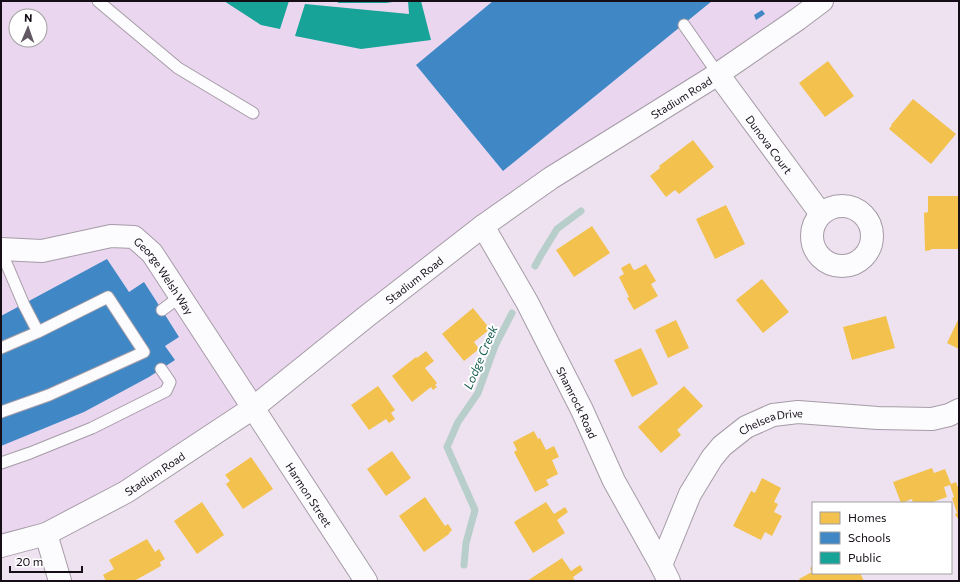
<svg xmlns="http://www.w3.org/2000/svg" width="960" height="582" viewBox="0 0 960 582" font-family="Commissioner,sans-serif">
<rect width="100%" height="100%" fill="#eee2f0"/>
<path fill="#ebd6ef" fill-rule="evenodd" d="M1,1H829L544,179L252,412L1,549ZM16,16H40V40H16Z"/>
<path fill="#f2c14e" d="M828,61L854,96L825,117L799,83Z
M913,99L956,134L931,164L889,129L892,125H891Z
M693,140L714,167L679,194L675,190L666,197L650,176L660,168L659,166Z
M928,196H958V249H931V250L925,251L924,213L928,212Z
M726,205L745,244L715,259L696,219Z
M592,226L610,253L574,277L556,250Z
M630,263L633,269L635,270L646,264L656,281L651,284L658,296L634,310L627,298L629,297L619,277L624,274L621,268Z
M762,279L789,312L763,333L736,300Z
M473,308L490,329L474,342L479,349L464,361L442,334Z
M886,316L895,348L852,360L843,327Z
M959,318V349L947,343Z
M676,320L689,348L668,358L655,330Z
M641,348L658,384L632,397L614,360Z
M426,351L434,361L425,368L437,383L435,385L437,387L433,390L431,387L412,402L392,376L416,357L417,358Z
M378,386L395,410L391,413L395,419L389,423L386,419L369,430L351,405Z
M684,386L703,406L677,430L681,435L661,453L638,427Z
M534,431L538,439L540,438L546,450L554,446L559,457L552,460L558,474L546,480L549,485L535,492L514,452L517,450L513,442Z
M392,451L411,478L386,496L367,469Z
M251,457L273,489L243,509L226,484L230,481L225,475Z
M932,468L934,473L945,469L951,484L956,482L959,490V517L957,518L955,514L957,513L952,498L954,497L950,485L944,487L947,497L930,503H913L912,499L901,503L893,482Z
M762,478L781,488L774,502L778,504L774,512L782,516L772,536L765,532L761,540L733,526L751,491L755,493Z
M425,497L445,526L448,524L452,530L449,533V534L424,552L399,516Z
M202,502L224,535L197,554L174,521Z
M546,502L554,514L565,507L568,512L557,520L565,533L533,553L514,522Z
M147,539L155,552L159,549L165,559L160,562L161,566L134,581H106L103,575L114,569L109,560Z
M562,558L571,571L580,565L583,570L573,577L575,581H527Z
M813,566V573H860L864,581H800L799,579L812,572L810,568Z"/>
<path fill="#3f88c5" d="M493,1H712L503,171L416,65Z
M762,10L765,14L756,20L754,15Z
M107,259L129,292L144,282L162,310L179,337L165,346L175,360L149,377L84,412L1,446V316Z"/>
<path fill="#17a398" d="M224,1H289L280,29L261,25Z
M335,1H393V2L386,3H339Z
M408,1H421L431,40L361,49L295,36L305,4L409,14Z"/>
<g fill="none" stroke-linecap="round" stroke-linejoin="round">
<path stroke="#b7cecb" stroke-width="7" d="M535,266L541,255L557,229L581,211
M464,565L466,543L475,510L447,447L458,422L478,393L495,346L512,313"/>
<defs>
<path id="service" d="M98,1L178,68L253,113
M684,25L718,74
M1,251L24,305L38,332
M162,310L181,296
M1,348L38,332L108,297L144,352L49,395L1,412
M1,463L30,453L92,428L166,391L170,382L161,369"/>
<g id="minor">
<path id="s1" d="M718,74L821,214"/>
<circle cx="842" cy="236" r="30"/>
<path id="s2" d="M483,226L527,302L582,410L614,481L661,565L669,581"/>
<path id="s3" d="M1,249L42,251L111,236L134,237L152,253L366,581"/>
<path d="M46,534L60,581"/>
<path id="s4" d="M1,546L46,534L126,492L253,408L367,316L483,226L551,178L718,74L798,19L822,1"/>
<path id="s5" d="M661,565L690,494L712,458L722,446L746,427L773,415L798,412L878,418L932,419L949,415L959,410"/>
</g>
</defs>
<use href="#service" stroke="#a59ca7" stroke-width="13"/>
<use href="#minor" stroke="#a59ca7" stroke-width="24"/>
<use href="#service" stroke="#fcfbfd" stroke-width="11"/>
<use href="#minor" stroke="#fcfbfd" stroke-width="22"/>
</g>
<g text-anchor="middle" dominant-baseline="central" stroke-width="4" stroke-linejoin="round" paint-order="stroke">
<g font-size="11" fill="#150e17" stroke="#fff">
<text stroke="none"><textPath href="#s4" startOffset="819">Stadium Road</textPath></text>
<text stroke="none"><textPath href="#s1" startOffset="87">Dunova Court</textPath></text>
<text stroke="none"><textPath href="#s3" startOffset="184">George Welsh Way</textPath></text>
<text stroke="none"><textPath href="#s4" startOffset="495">Stadium Road</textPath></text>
<text stroke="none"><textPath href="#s2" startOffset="200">Shamrock Road</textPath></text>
<text stroke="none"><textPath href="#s5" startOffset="191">Chelsea Drive</textPath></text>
<text stroke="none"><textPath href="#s4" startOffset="171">Stadium Road</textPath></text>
<text stroke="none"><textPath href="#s3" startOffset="447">Harmon Street</textPath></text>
</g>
<g font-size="12" font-style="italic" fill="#165e4f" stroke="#fff">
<text transform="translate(480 357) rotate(-67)">Lodge Creek</text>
</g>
</g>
<rect width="960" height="582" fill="none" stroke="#150e17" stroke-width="4"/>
<rect x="812" y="502" width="140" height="72" fill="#ffffff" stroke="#a19fa2"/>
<rect x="820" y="512" width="20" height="12" fill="#f2c14e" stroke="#a19fa2"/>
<text x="848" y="522" font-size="12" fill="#150e17">Homes</text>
<rect x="820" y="532" width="20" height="12" fill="#3f88c5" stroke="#a19fa2"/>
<text x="848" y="542" font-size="12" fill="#150e17">Schools</text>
<rect x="820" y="552" width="20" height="12" fill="#17a398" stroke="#a19fa2"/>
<text x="848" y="562" font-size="12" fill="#150e17">Public</text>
<g transform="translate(28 28) rotate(2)"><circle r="19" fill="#ffffff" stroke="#a19fa2"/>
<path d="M0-3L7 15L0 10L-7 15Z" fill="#615863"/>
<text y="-6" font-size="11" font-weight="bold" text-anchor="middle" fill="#150e17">N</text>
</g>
<path d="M10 566v6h72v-6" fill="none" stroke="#150e17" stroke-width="2"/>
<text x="16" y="566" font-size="12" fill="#150e17" stroke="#ffffff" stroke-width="3" paint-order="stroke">20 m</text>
</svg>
